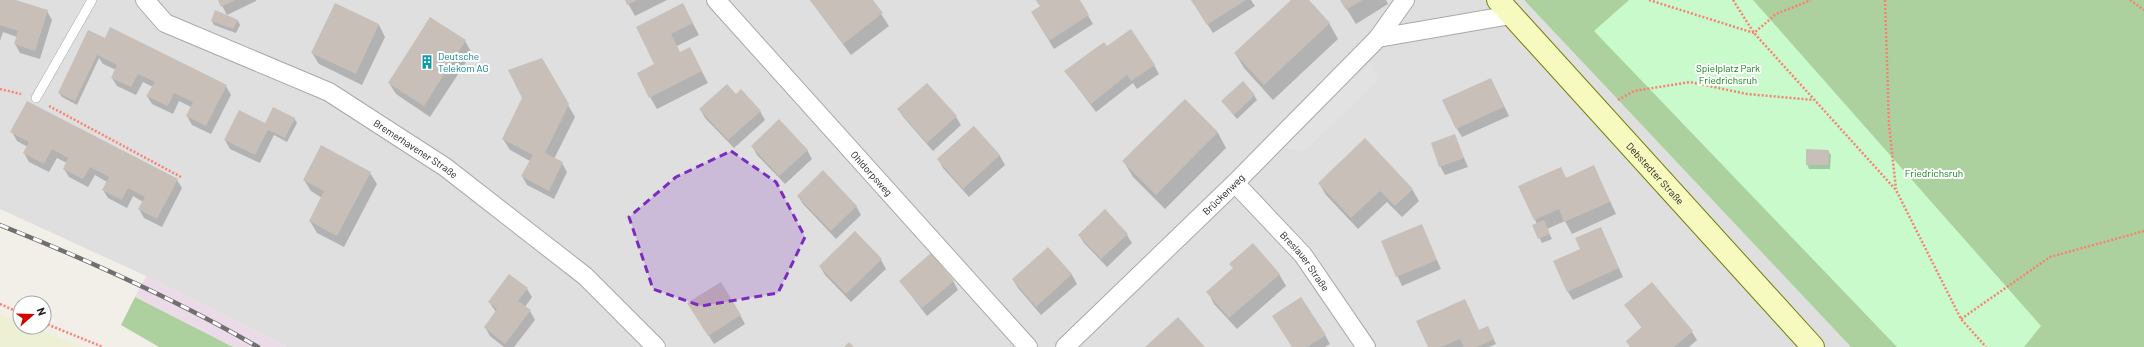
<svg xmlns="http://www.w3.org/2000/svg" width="2144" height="347" viewBox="0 0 2144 347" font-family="Barlow,sans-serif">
<rect width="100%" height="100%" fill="#f2efe9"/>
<path fill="#e0dfdf" d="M0,0H1524L1851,347H287L146,276L0,209Z"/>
<path fill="#ebdbe8" d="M146,276L287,347H233L135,297Z"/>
<path fill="#eef0d5" d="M0,314L20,322V327H33L84,347H0Z"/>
<path fill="#add19e" d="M1524,0H2144V347H1851Z
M135,297L233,347H159L121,325Z"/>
<path fill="#c8facc" d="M1629,0H1753L2041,326L2024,347H1897L1594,31Z"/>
<path fill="#e2e2e2" d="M1372,61L1379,80L1304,152L1282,147Z"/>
<path fill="#0003" d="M0,0H13L47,11L52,20L40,59L20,53L15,44L17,37L3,32L0,41Z
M219,0H256V1L227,15Z
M626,0H667L635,16Z
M810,0H872L889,26L851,55Z
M1036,0H1079L1093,24L1054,49L1037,21L1041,7Z
M1192,0H1251L1255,6L1213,33Z
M1292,0H1308L1329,23L1338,39L1273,100L1244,68L1235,53Z
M1341,0H1386L1388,4L1356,24Z
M335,4L379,25L385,37L362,85L319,64L312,53Z
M215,11L238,21L240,25L236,33L214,25L212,21Z
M689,16L699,35L677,46L680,53L696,60L708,83L657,109L650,97L656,64L637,27Z
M104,38L226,86L231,95L211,134L192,125L187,116L191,107L179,101L173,114L152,104L147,96L153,87L143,82L136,95L117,86L112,78L116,70L103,64L99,58L77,105L62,97L59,93Z
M465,41L472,53L430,117L396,94L389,83Z
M1107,48L1154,65L1159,74L1137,89L1133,83L1096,112L1065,71Z
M541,59L575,117L554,159L562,163L567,172L554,199L527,185L522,176L530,161L510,150L503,139Z
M1491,79L1509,116L1462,137L1457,129Z
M927,84L956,117L961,125L933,151L904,118L899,110Z
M736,95L760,111L765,120L734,148L705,118L700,109Z
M1254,95L1257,100L1237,119L1222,101Z
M1185,100L1218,133L1226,148L1165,209L1133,177L1124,162Z
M294,118L297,123L287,142L274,135L260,163L230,149L225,140L267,125Z
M973,127L1000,156L1005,165L969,197L943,168L938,159Z
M12,132L177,180L182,188L162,227L144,218L139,209L143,202L133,196L127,208L108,198L103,190L107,182L95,175L88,187L69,177L64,169L67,163L57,158L49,172L29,162L24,153L28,147L17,141Z
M1454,135L1468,167L1445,175L1440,166Z
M752,146L807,150L812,159L785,184L757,155Z
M1828,151L1831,155L1830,169H1809L1807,164Z
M1594,167L1616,214L1572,234L1565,221L1547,229L1552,239L1542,243L1533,225L1537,224L1520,186L1560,168L1567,179Z
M370,173L377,184L344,247L317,233L310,221L322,198L311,191L304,180Z
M1319,183L1412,189L1419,201L1402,217L1387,202L1358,229L1326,195Z
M798,196L856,206L861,215L836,239L803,204Z
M1105,211L1127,235L1132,243L1107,267L1084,243L1079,235Z
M1421,225L1441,269L1402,286L1382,242Z
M1601,228L1623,277L1573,300L1568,292L1581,250Z
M855,233L881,260L886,269L851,302L825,275L820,266Z
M1048,248L1072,275L1077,284L1041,315L1018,288L1013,280Z
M1231,264L1279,274L1286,286L1237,329L1214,304L1208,292L1234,269Z
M900,281H953L958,290L927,316Z
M1652,283L1692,332L1697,340L1689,347H1630L1642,328L1625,305Z
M527,289L532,297L525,307L530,311L535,320L514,347H504L490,336L485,327L496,312L489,302Z
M1469,308L1479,331H1490L1496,344L1489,347H1429Z
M694,312L740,315L745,324L714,344Z
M1325,335L1330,344L1325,347H1293Z"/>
<path fill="#c7bfb8" d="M0,0H16L48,10L35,51L14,44L18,31L0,25Z
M218,0H235L221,7Z
M625,0H637L627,5Z
M810,0H873L883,13L843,44Z
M1036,0H1080L1089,15L1049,41L1031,12L1040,6Z
M1191,0H1246L1207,25Z
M1291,0H1309L1330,23L1264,85L1234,53Z
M1340,0H1362L1346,10Z
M335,3L379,24L356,74L311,53Z
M683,3L693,23L671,34L680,52L690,47L702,71L649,98L637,73L654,64L636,27Z
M215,10L238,20L233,29L211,21Z
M430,17L466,40L424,106L388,83Z
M110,27L227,85L206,126L186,116L193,102L174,93L168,106L146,96L155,82L138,74L131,87L111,78L117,65L97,55L75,101L58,93L88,30L105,38Z
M1131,29L1155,65L1131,81L1127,75L1091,104L1064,71L1104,42L1107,46Z
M542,58L569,104L545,153L563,162L549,191L521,176L533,155L502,139L522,98L508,70Z
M1491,78L1504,107L1456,129L1442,100Z
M1243,81L1255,95L1234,115L1221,101Z
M927,83L957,116L927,143L897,109Z
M727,84L736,94L741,89L761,111L728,140L699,109Z
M1185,99L1218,132L1156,195L1122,161Z
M27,101L178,179L157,219L138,209L145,197L128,188L122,200L102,190L109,177L90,167L83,179L63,169L68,158L52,149L44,164L23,153L29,142L10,132Z
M273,107L295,118L285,138L268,130L255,155L224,140L239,110L265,123Z
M779,119L808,150L779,176L751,146Z
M974,126L1000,155L963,189L937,159Z
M1455,134L1464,158L1439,167L1431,143Z
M1365,138L1413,189L1395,206L1380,191L1351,218L1318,183Z
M321,145L371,172L337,236L309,221L324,191L303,180Z
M1806,149L1829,150L1828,165H1806Z
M1594,165L1610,202L1564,222L1559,209L1534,220L1518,186L1561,167L1566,178Z
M823,170L857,206L831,231L797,196Z
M1105,209L1128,234L1101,259L1078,235Z
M1544,220L1550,234L1538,239L1532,225Z
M1422,224L1437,260L1396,277L1381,241Z
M1601,227L1619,268L1567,292L1553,261L1580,249L1575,238Z
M855,231L882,259L846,294L819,266Z
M1253,243L1280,274L1229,318L1206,292L1233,268L1229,264Z
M1048,247L1072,274L1036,307L1012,279Z
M931,253L954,281L922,308L899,281Z
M509,274L528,288L518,301L531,310L505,344L484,327L497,309L488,302Z
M721,282L741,315L708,336L687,303Z
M1652,282L1693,331L1674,347H1630L1626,341L1642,327L1624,305Z
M1301,297L1326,335L1307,347H1292L1272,316Z
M1465,299L1479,330L1488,326L1494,339L1477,347H1464L1460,339L1441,347H1428L1416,321Z
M1178,317L1205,347H1145Z
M849,342L854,347H844Z"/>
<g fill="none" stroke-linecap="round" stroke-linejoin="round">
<defs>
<path id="lane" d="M36,98L92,0"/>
<g id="street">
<path id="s1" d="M145,0L165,23L329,92L445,167L585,276L656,347"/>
<path id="s2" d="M716,0L1028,347"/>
<path d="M1378,38L1511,15"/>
<path id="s3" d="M1235,183L1303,255L1366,347"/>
<path id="s4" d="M1065,347L1235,183L1378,38L1405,0"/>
</g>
<g id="secondary">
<path id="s5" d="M1498,0L1813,347"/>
</g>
</defs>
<use href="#lane" stroke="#a9a9a9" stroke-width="10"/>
<use href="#street" stroke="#a9a9a9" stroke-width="20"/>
<use href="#secondary" stroke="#707d05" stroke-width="24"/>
<path stroke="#fa8072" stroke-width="2.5" stroke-dasharray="2 2" stroke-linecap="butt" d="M1649,0L1754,33L1776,14L1811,0
M1733,0L1754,33L1896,190L1961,319L1986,347
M1885,0L1889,125L1896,189
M2130,0L2144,10
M0,89L21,94
M1618,100L1634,91L1690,82L1747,94L1814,100
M49,106L181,177
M0,304L20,313
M1961,319L2050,257L2144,231
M44,323L103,347"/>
<use href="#lane" stroke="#fff" stroke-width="9"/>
<use href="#street" stroke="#fff" stroke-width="18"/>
<use href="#secondary" stroke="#f7fabf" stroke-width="22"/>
<defs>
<path id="rail" d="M0,225C88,260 175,299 258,347"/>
</defs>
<use href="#rail" stroke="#707070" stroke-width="4.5"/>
<use href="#rail" stroke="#fff" stroke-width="3" stroke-dasharray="9" stroke-linecap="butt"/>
</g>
<path fill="#7b2cbf" fill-opacity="0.2" stroke="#7b2cbf" stroke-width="3" stroke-dasharray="8 5" stroke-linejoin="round" d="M731,151L776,182L805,237L778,293L701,306L653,289L629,217L676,177Z"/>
<defs>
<symbol id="building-bare" viewBox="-9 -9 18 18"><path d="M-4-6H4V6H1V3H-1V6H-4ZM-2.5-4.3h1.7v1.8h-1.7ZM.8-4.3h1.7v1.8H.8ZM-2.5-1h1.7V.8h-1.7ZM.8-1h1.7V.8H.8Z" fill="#0f9aa8" stroke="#fff" stroke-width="2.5" paint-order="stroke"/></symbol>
</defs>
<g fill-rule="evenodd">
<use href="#building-bare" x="417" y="52" width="20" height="20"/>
</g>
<g text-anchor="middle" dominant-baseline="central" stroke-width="4" stroke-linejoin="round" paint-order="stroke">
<g font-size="10" fill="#0d838f" stroke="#fff" text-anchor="start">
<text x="438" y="56">Deutsche<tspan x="438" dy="12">Telekom AG</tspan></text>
</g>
<g font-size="10" fill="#0c8416" stroke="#fff">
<text x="1728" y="68">Spielplatz Park<tspan x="1728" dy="12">Friedrichsruh</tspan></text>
<text x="1934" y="173">Friedrichsruh</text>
</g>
<g font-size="10" fill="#222" stroke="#fff">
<text stroke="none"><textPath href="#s1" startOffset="312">Bremerhavener Straße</textPath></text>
<text stroke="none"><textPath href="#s5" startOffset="234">Debstedter Straße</textPath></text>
<text stroke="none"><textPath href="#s2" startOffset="233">Ohldorpsweg</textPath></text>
<text stroke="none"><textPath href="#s4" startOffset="220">Brückenweg</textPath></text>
<text stroke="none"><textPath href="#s3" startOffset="105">Breslauer Straße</textPath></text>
</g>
</g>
<g transform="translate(32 315) rotate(70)"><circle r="19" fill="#ffffff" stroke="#a7a7a7"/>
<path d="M0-3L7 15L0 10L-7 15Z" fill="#d40000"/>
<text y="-6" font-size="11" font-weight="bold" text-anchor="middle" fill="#222222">N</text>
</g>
</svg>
